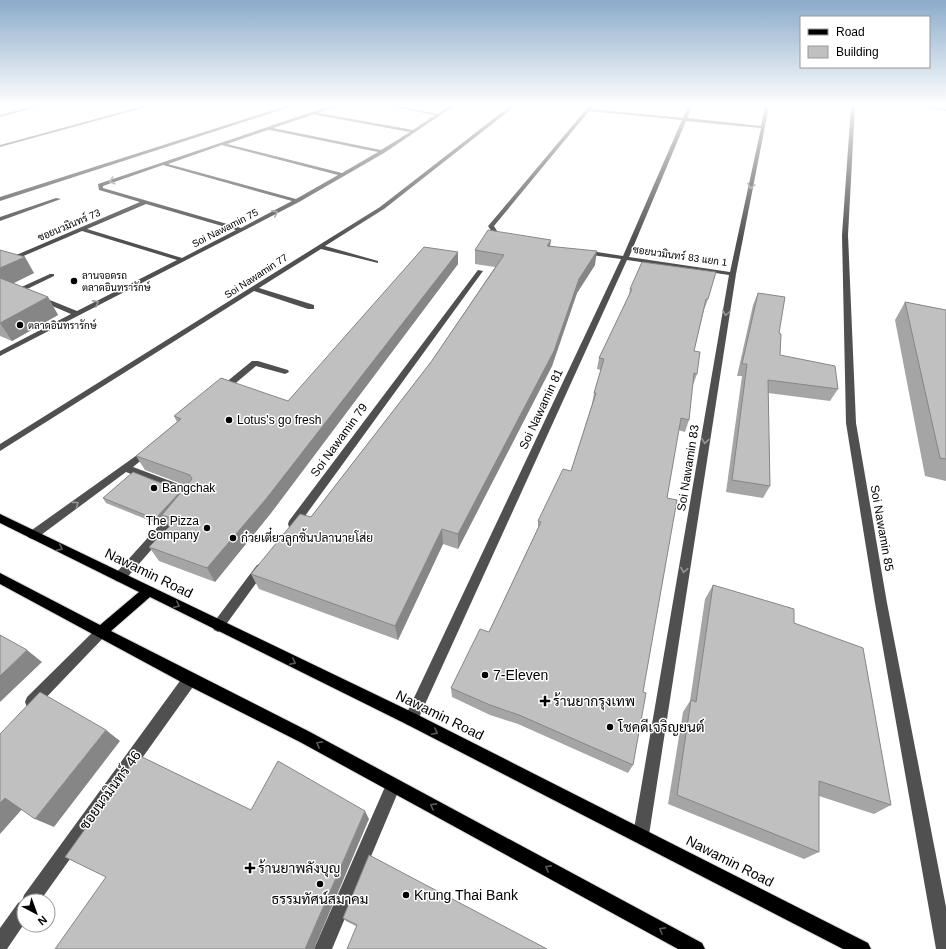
<svg xmlns="http://www.w3.org/2000/svg" width="946" height="949" viewBox="0 0 946 949" font-family="Helvetica,Sarabun,sans-serif">
<rect width="100%" height="100%" fill="#fff"/>
<g fill="none" stroke-linecap="round" stroke-linejoin="round">
<defs>
<path id="major" d="M0,514L416,714L868,943L871,949H843L406,724L150,597L111,631L310,732L702,943L705,949H678L300,742L185,684L0,584V573L100,625L139,592L0,523Z"/>
</defs>
<use href="#major" stroke="#dbdbdb" stroke-width="2"/>
<path fill="#505050" fill-rule="evenodd" d="M34,106H42L0,117V115Z
M143,106H150L0,147V145Z
M286,106H293L0,201V197Z
M330,106H337L318,113L413,130L435,115L388,106H398L438,114L449,106H454L384,153L299,202L0,356V351L71,314L17,291V289L50,274H54V276L25,290L77,311L177,260L82,231L0,266V262L140,202L99,190L98,184ZM315,114L317,115L410,132L381,150L273,128ZM268,130H270L378,152L342,173L227,144ZM222,145L338,175L296,199L168,164ZM163,165L292,201L241,228L103,188V186ZM146,204L236,230L182,258L87,229Z
M510,106H515L384,209L325,246L378,261V263L321,249L259,288L314,305V309H308L254,291L0,451V444L380,207Z
M589,106H593L590,109L683,118L688,106H692L687,118L761,126L765,106H769L736,274L649,835L647,841L641,843L635,841L633,835L729,275L627,260L416,724L411,726L406,724L404,719L621,259L584,254L581,252L584,250L623,256L682,120L589,111L494,226L500,236L506,239L503,241L496,238L488,226L489,225ZM686,121L761,128L730,272L629,257Z
M851,106H855L848,235L856,423L887,603L946,907V949H936L875,603L846,423L842,235Z
M925,106L946,109V111L927,107Z
M56,198L61,199L0,221V217Z
M478,270L483,271L297,527H289L288,524L289,521Z
M252,361H258L288,370L289,372L285,374L256,366L225,392H219L218,390L219,388Z
M147,448L150,449L152,451L150,453L133,467L197,491L198,494L196,499H188L187,496L126,472L37,538L33,539L29,538L27,535L29,532Z
M176,510L180,511L181,514L180,517L124,581L120,582L116,581L114,577L116,573L172,511Z
M261,563L265,565L267,568L265,571L222,630L218,632L214,630L212,626L214,622L257,565Z
M102,625L106,627L108,631L106,635L37,707L32,709L27,707L25,702L27,697L98,627Z
M190,672L195,674L197,679L195,684L40,901H24V924L7,949H0V928L18,903L22,901L24,895L185,674Z
M393,777L398,780L401,785L332,949H314L388,780Z"/>
<use href="#major" fill="#000" fill-rule="evenodd"/>
</g>
<path fill="#a5a5a5" d="M550,246L595,265L577,293L552,366L458,549L443,544L398,640L259,589L251,574L311,517L431,362L495,267L475,264V250Z
M0,250L34,273L13,283L48,297L58,315L12,341L0,336Z
M458,252V264L271,513L215,582L159,561L149,547L169,527L164,518L158,524L106,503L103,498L181,492L187,486L145,470L136,456L177,422L174,416L288,401Z
M630,289L708,299L704,310L694,351L697,374L693,385H692L689,420L685,432L678,430L667,498L643,692L633,765L628,773L518,724L490,715L452,697L451,688L489,632L538,528V521L571,471L592,404L594,393L601,370L597,369L599,358L628,299Z
M758,293L779,333L780,355L838,389L830,401L768,393L770,486L763,498L726,492L742,376H737L753,305Z
M905,302L946,310V481L925,476L895,320Z
M713,585L794,623L891,805L874,814L819,796V852L804,859L668,804L683,712L690,701L705,599Z
M343,918L547,949L356,926L346,921Z"/>
<path fill="#868686" d="M551,240L549,254L547,246Z
M597,251L595,265L577,293L552,366L458,549V534L579,279Z
M458,252V264L271,513L215,582L207,568Z
M25,257L34,273L0,290V268Z
M48,297L58,315L12,341L0,323Z
M181,491L183,496L162,515L164,518L158,524L155,519Z
M442,529L443,544L398,640L395,626Z
M27,650L42,662L0,702V676Z
M106,730L120,741L54,827L35,819Z
M5,798L24,807L0,834V803Z
M365,811L369,819L314,949H305Z"/>
<path fill="#c0c0c0" stroke="#868686" d="M488,230L551,240L547,246L597,251L579,279L554,351L458,534L442,529L395,626L251,574L300,514L311,517L431,362L504,255L475,250Z
M424,247L458,252L266,499L207,568L149,547L176,520L162,515L192,479L190,475L136,456L181,419L174,416L221,378L288,401Z
M0,250L25,257L0,268Z
M642,262L716,272L708,299H706L694,351L700,352L697,374L694,373L689,420L681,418L667,498L677,500L643,692L646,693L633,765L519,715L490,705L451,688L480,629L489,632L541,522L538,521L563,469L571,471L596,393H594L604,359L599,358L632,289H630Z
M0,278L48,297L0,323Z
M758,293L785,297L779,333L781,334L780,355L835,366L838,389L768,380L770,486L732,480L747,364H742Z
M905,302L946,310V459L940,458Z
M133,472L181,491L155,519L103,498Z
M713,585L794,609V623L863,648L891,805L819,781V852L677,795L691,700L696,702Z
M0,635L27,650L0,676Z
M40,692L106,730L35,819L5,798L0,803V734Z
M138,755L251,810L278,761L365,811L305,949H55L106,877L65,857Z
M369,855L547,949H347L357,925L343,918Z"/>
<defs><path id="oneway-chevron" d="M-2-3.5L2.5 0L-2 3.5" fill="none" stroke-width="1.6" stroke-linecap="round" stroke-linejoin="round"/></defs>
<g stroke="#969696">
<use href="#oneway-chevron" transform="translate(112 181) rotate(161)"/>
<use href="#oneway-chevron" transform="translate(751 186) rotate(102)"/>
<use href="#oneway-chevron" transform="translate(275 213) rotate(-27)"/>
<use href="#oneway-chevron" transform="translate(96 303) rotate(-27)"/>
<use href="#oneway-chevron" transform="translate(726 313) rotate(99)"/>
<use href="#oneway-chevron" transform="translate(705 441) rotate(99)"/>
<use href="#oneway-chevron" transform="translate(76 504) rotate(-36)"/>
<use href="#oneway-chevron" transform="translate(684 570) rotate(99)"/>
</g>
<g stroke="#595959">
<use href="#oneway-chevron" transform="translate(60 548) rotate(26)"/>
<use href="#oneway-chevron" transform="translate(177 605) rotate(26)"/>
<use href="#oneway-chevron" transform="translate(293 662) rotate(26)"/>
<use href="#oneway-chevron" transform="translate(435 732) rotate(27)"/>
<use href="#oneway-chevron" transform="translate(319 744) rotate(-151)"/>
<use href="#oneway-chevron" transform="translate(433 806) rotate(-152)"/>
<use href="#oneway-chevron" transform="translate(548 868) rotate(-152)"/>
<use href="#oneway-chevron" transform="translate(662 930) rotate(-151)"/>
</g>
<linearGradient id="sky" x2="0" y2="1"><stop stop-color="#8aabca"/><stop offset="0.44" stop-color="#fff"/><stop offset="1" stop-color="#fff" stop-opacity="0"/></linearGradient>
<rect width="946" height="239" fill="url(#sky)"/>
<g fill="#000" stroke="#fff" stroke-width="1.5">
<circle cx="74" cy="281" r="4"/>
<circle cx="20" cy="325" r="4"/>
<circle cx="229" cy="420" r="4"/>
<circle cx="154" cy="488" r="4"/>
<circle cx="207" cy="528" r="4"/>
<circle cx="233" cy="538" r="4"/>
<circle cx="485" cy="675" r="4"/>
<path d="M543 695h4v4h4v4h-4v4h-4v-4h-4v-4h4z"/>
<circle cx="610" cy="727" r="4"/>
<path d="M248 862h4v4h4v4h-4v4h-4v-4h-4v-4h4z"/>
<circle cx="320" cy="884" r="4"/>
<circle cx="406" cy="895" r="4"/>
</g>
<g text-anchor="middle" dominant-baseline="central" stroke-width="3" stroke-linejoin="round" paint-order="stroke">
<g font-size="10" fill="#000" stroke="#fff">
<text transform="translate(69 225) rotate(-23)">ซอยนวมินทร์ 73</text>
<text transform="translate(225 228) rotate(-27)">Soi Nawamin 75</text>
<text transform="translate(680 256) rotate(8)">ซอยนวมินทร์ 83 แยก 1</text>
<text transform="translate(256 276) rotate(-33)">Soi Nawamin 77</text>
</g>
<g font-size="10" fill="#000" stroke="#fff" text-anchor="start">
<text x="82" y="275">ลานจอดรถ<tspan x="82" dy="12">ตลาดอินทรารักษ์</tspan></text>
<text x="28" y="325">ตลาดอินทรารักษ์</text>
</g>
<g font-size="12" fill="#000" stroke="#fff">
<text transform="translate(541 409) rotate(-65)">Soi Nawamin 81</text>
<text transform="translate(339 440) rotate(-54)">Soi Nawamin 79</text>
<text transform="translate(688 468) rotate(-81)">Soi Nawamin 83</text>
<text transform="translate(882 528) rotate(80)">Soi Nawamin 85</text>
</g>
<g font-size="12" fill="#000" stroke="#fff" text-anchor="start">
<text x="237" y="420">Lotus's go fresh</text>
<text x="162" y="488">Bangchak</text>
<text x="199" y="521" text-anchor="end">The Pizza<tspan x="199" dy="14">Company</tspan></text>
<text x="241" y="538">ก๋วยเตี๋ยวลูกชิ้นปลานายโส่ย</text>
</g>
<g font-size="14" fill="#000" stroke="#fff">
<text transform="translate(149 573) rotate(26)">Nawamin Road</text>
<text transform="translate(440 715) rotate(26)">Nawamin Road</text>
<text transform="translate(110 790) rotate(-54)">ซอยนวมินทร์ 46</text>
<text transform="translate(730 861) rotate(27)">Nawamin Road</text>
</g>
<g font-size="14" fill="#000" stroke="#fff" text-anchor="start">
<text x="493" y="675">7-Eleven</text>
<text x="553" y="701">ร้านยากรุงเทพ</text>
<text x="618" y="727">โชคดีเจริญยนต์</text>
<text x="258" y="868">ร้านยาพลังบุญ</text>
<text x="414" y="895">Krung Thai Bank</text>
<text x="320" y="899" text-anchor="middle">ธรรมทัศน์สมาคม</text>
</g>
</g>
<rect x="800" y="16" width="130" height="52" fill="#ffffff" stroke="#999999"/>
<rect x="808" y="29" width="20" height="6" fill="#000000" stroke="#999999"/>
<text x="836" y="36" font-size="12" fill="#000000">Road</text>
<rect x="808" y="46" width="20" height="12" fill="#c0c0c0" stroke="#999999"/>
<text x="836" y="56" font-size="12" fill="#000000">Building</text>
<g transform="translate(36 913) rotate(139)"><circle r="19" fill="#ffffff" stroke="#999999"/>
<path d="M0-3L7 15L0 10L-7 15Z" fill="#000000"/>
<text y="-6" font-size="11" font-weight="bold" text-anchor="middle" fill="#000000">N</text>
</g>
</svg>
